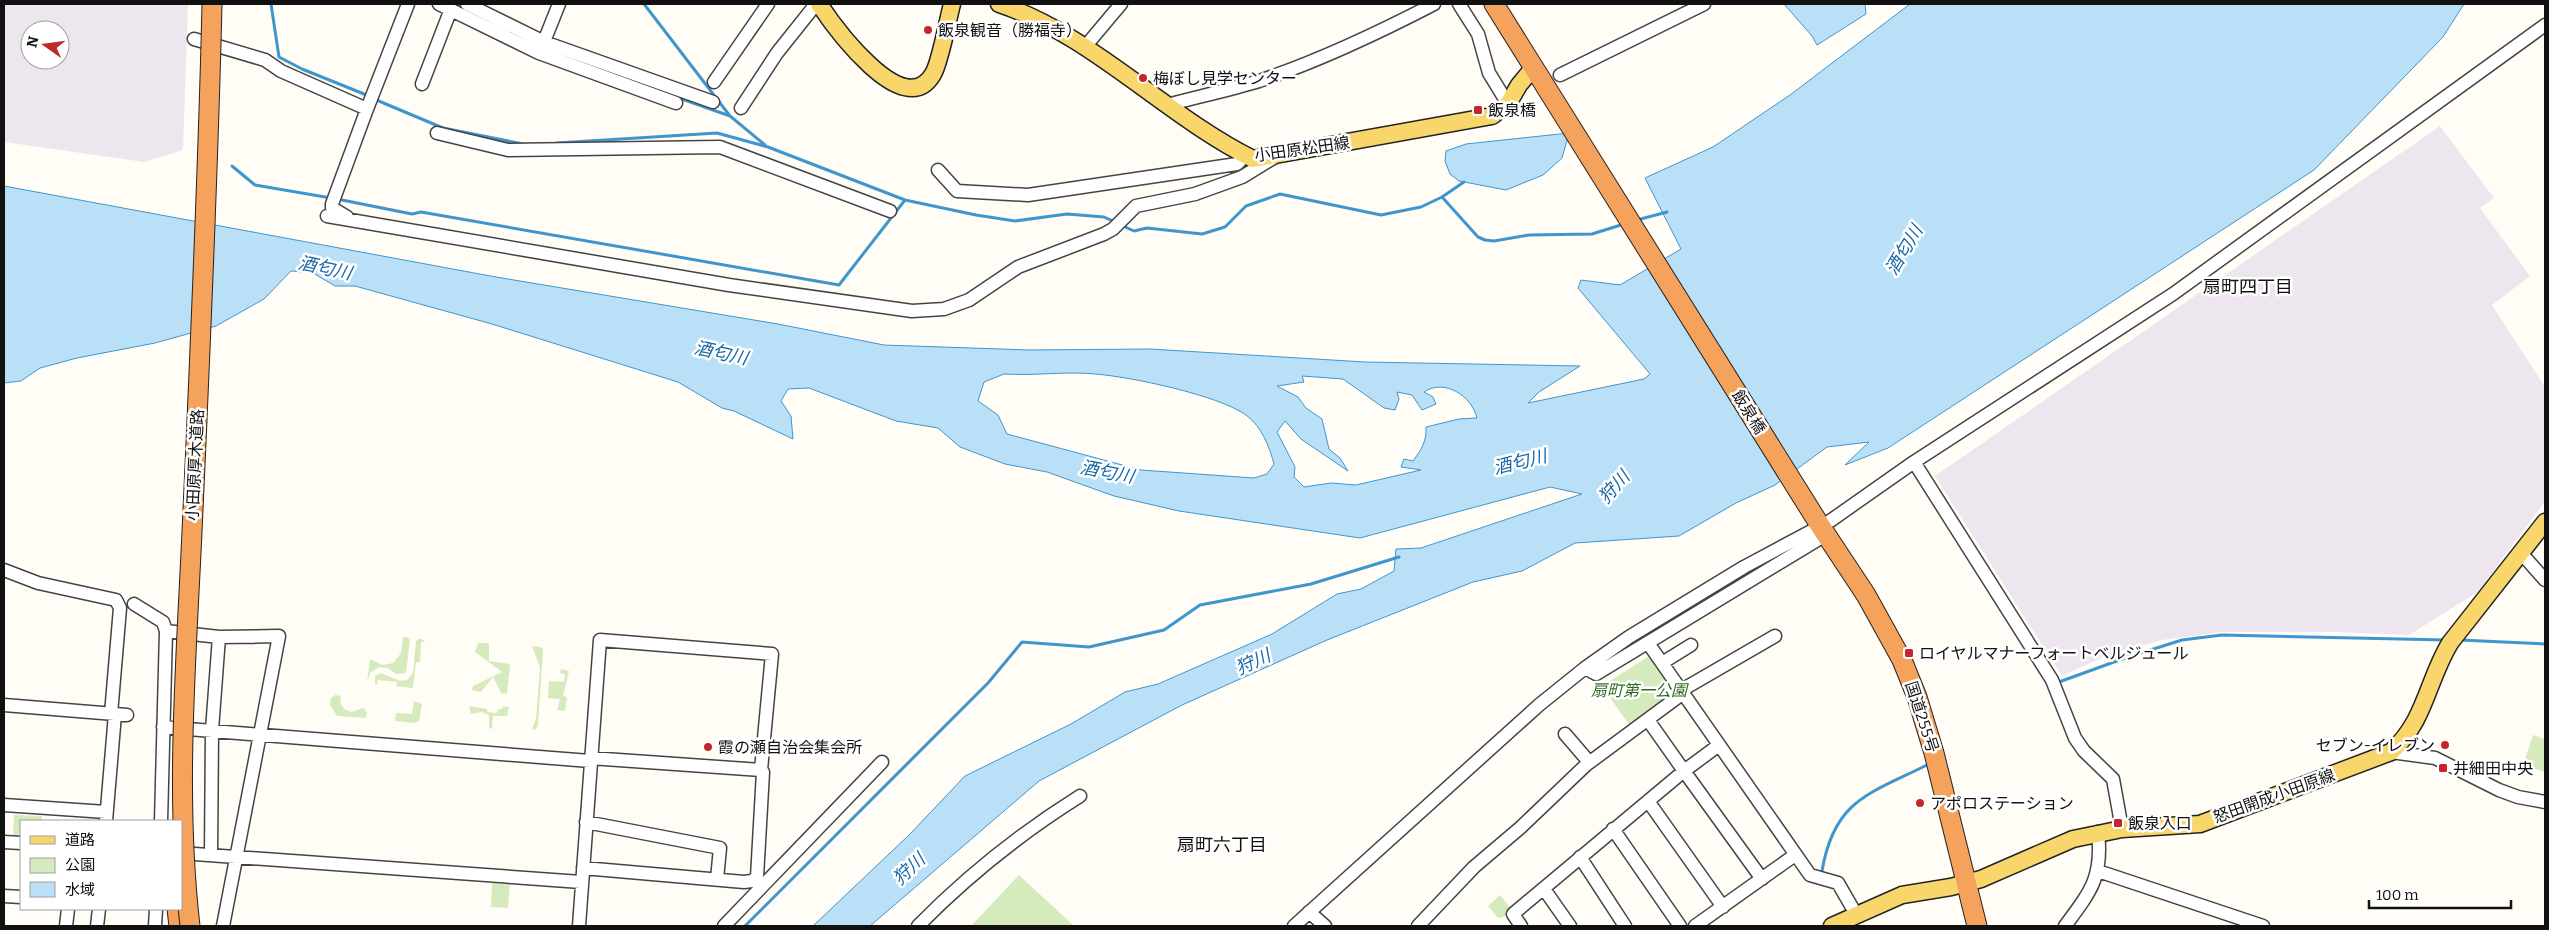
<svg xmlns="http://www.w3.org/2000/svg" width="2549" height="930" viewBox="0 0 2549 930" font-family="Bitter,'Noto Sans JP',serif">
<rect width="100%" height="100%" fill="#fffdf5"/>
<path fill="#eee6ef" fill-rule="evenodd" d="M4,4H188L183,150L144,162L4,142ZM30,30H60V60H30Z
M2440,126L2494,198L2480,208L2530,276L2492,305L2545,387V501L2478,592L2409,635L2336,632H2221L2162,640L2110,654L2062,676L1935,476Z"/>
<path fill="#d5ebbd" d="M403,637H407L410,640L406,673L396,674L388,668L379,667L370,673L367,683L370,659L383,665L393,663L401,653Z
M419,638L426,642H421L420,662H416L413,688L396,686L397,682L378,680L377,685L375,684V676L381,673L400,681L407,680L413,673L416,641Z
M478,643H489V661L510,664L507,694L501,693L493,677L481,692L472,690L473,686L502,672L475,652Z
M532,646L541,647L543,650L538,725L535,730L532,729L536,719L540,667Z
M1649,656L1674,694L1630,726L1602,686Z
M561,669L569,671L563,696L567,697L565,711L557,710L560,699L548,698L549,681L564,682L565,674L560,673Z
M335,695L341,696L340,702L344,709L351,712L364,708L367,713L366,718L337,716L330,705L331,698Z
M414,701L422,704L419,721L415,723L395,721L396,713L412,714Z
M469,706L487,709V712L497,713L498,709H502L503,706L509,707L507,716H493L492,729L489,728V715L481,712L471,714Z
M2533,735L2545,739V772L2523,765Z
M14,815L42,816V821H21V841H13Z
M1019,875L1074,926H971Z
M492,883L510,884L508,908L491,907Z
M1500,895L1512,910L1504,917L1498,918L1488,906Z"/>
<path fill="#b9e0f7" stroke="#3f96cf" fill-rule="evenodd" d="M1784,4H1865L1866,14L1817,45L1812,36Z
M1910,4H2464L2443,37L2314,170L1888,448L1845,465L1869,442L1827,447L1775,485L1736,503L1679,536L1575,543L1522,571L1473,582L1327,640L1182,705L1039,781L870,926H813L909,835L965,776L1071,724L1125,692L1158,684L1272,634L1337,594L1361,589L1394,571L1396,549L1421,548L1582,494L1550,487L1360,538L1179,511L1114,496L1047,472L1005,464L960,447L938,428L896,421L809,388L788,389L781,401L791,416L793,439L734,411L722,408L678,382L492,324L355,286H335L313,273L291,271L264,299L216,326L155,343L77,358L40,368L21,381L4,383V186L496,277L778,324L884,345L1029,350L1150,349L1365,362L1580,366L1539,392L1528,403L1644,379L1650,374L1578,288L1581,280L1620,285L1681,249L1645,178L1713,147L1790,95ZM1004,374C1035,376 1066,371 1096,374C1131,377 1218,395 1246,415C1262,427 1269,446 1274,464L1267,474L1254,478L1141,470L1007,434L998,415L978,401L984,382ZM1302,376L1343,379L1384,408L1395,410L1399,399L1397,392L1412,395L1422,410L1436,404L1433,397L1424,392C1444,378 1472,396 1477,418L1459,419L1426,427C1427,441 1421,450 1413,461L1404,459L1401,467L1421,470L1356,485L1331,483L1304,487L1294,477L1295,467L1277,432L1285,421L1301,439L1348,471L1340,458L1329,449L1322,419L1306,408L1298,397L1277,386L1304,382Z
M1569,133L1562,158L1543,175L1506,190L1459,181L1450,174L1445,161L1446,151L1466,144Z"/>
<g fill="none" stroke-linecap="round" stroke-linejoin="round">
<path stroke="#3f96cf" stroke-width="3" d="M271,4L279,57L302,69L369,96
M453,4L467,11
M644,4L730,116L765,145
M679,98L730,116
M374,99L443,128L523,144
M557,143L717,133L768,147L905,200L976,215L1015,221L1067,214L1104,217L1115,222
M232,166L255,185L331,198
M1442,197L1464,182
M337,199L412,214L421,212L839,285L905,200
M1637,220L1667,212
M1123,226L1134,231L1147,228L1202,234L1225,227L1246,206L1280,194L1381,215L1421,207L1442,197L1478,237L1485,240L1494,241L1529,235L1592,234L1624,224
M2460,640L2545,644
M2059,682L2125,658L2182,640L2222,635L2446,640
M1822,871C1834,800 1869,794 1927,765
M745,926L988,683L1022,642L1089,647L1164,630L1200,605L1311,584L1399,557"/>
<defs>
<path id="minor" d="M439,4L539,53L676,103
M467,4L544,42L713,102
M1459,4L1478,34L1489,73L1508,104
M194,39L265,60L281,71L367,109L408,4
M1084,48L1121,4
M541,49L559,4
M1560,75L1704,4
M714,82L768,4
M422,84L451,9
M1167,105C1197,97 1229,90 1259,81C1319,61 1378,33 1434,4
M741,108L777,53L816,4
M437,133L508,150L720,147L890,211
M938,170L957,191L1028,195L1237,164L1245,156
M327,216L729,285L912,311L944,309L969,300L1018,267L1104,234L1113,229L1136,206L1195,194L1242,177L1275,157
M347,217L332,208V204L367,109
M1914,462L2052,680L2075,738L2084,751L2113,779L2122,829
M2521,553L2545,580
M4,570L38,583L116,600L120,608L111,714
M134,604L163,622L166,631
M1648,643L1810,875L1838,883L1857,916
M1662,663L1691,645
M1585,668L1596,674L1827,534
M1680,691L1775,636
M4,705L127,715
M1648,720L1684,771L1719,745
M163,727L590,761
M1565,734L1589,762
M2391,752L2435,758L2499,790L2518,797L2545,802
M590,758L761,770
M1648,801L1723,907
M4,805L106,812
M106,821L115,714
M161,821L166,631L219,637L279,636L223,926
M586,822L720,848L717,879
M1613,829L1680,926
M4,842L21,843
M181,853L581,882
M211,855L212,730L219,637
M1580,857L1625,926
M2098,871L2263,926
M1544,889L1570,926
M4,896L21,897
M1309,912L1325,926
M66,926L68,909
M97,926L99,909
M155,926L156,909
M579,926L600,640L772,654L761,770L763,772L757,877L752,881L744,882L583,868
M724,926L882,762
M918,926C967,876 1021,833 1080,796
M1294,926L1539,705L1585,668L1629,637L1744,567L1830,521L1914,462L2173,294L2545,25
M1418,926L1474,867L1520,828L1586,765L1682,694
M1521,926L1513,914L1684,771L1762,879
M1695,926L1795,855
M2065,926C2091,891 2103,877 2098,832"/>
<path id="major" d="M819,4C833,25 904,124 933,74C940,63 948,19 952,4
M999,4C1091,34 1166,116 1253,159L1492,116L1508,104L1519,85L1534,67
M1832,926L1902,895L1951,887L1981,879L2073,839L2122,829L2200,824L2391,752C2426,720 2427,681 2450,643L2545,522"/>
<path id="highway" d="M1494,4L1821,527L1866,595L1902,660L1917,697L1934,753L1977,926
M177,909L179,926"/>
</defs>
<use href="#minor" stroke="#444" stroke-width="15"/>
<use href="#major" stroke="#222" stroke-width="19"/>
<use href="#highway" stroke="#222" stroke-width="21"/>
<use href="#minor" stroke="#fff" stroke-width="12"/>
<use href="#major" stroke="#f9d66b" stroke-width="16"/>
<use href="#highway" stroke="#f5a25d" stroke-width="19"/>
<defs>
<path id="highway-bridge" d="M190,926C175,796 186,663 192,532C200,356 208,180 212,4"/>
</defs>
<use href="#highway-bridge" stroke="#222" stroke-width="21" stroke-linecap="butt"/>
<use href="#highway-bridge" stroke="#f5a25d" stroke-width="19"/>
</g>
<g fill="#c4262e" stroke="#fff" stroke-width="2">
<circle cx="928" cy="30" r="5"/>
<circle cx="1143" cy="78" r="5"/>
<rect x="1473" y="105" width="10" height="10" rx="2.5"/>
<rect x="1904" y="648" width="10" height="10" rx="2.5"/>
<circle cx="2445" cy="745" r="5"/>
<circle cx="708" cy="747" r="5"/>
<rect x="2438" y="763" width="10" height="10" rx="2.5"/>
<circle cx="1920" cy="803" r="5"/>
<rect x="2113" y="818" width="10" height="10" rx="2.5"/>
</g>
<g text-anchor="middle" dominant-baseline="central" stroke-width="5" stroke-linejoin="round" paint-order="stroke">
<g font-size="16" fill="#111" stroke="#fff" text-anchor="start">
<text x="938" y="30">飯泉観音（勝福寺）</text>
<text x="1153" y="78">梅ぼし見学センター</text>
<text x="1488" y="110">飯泉橋</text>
<text x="1919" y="653">ロイヤルマナーフォートベルジュール</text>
<text x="2435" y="745" text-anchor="end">セブン-イレブン</text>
<text x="718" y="747">霞の瀬自治会集会所</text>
<text x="2453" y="768">井細田中央</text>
<text x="1930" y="803">アポロステーション</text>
<text x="2128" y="823">飯泉入口</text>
</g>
<g font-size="16" fill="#111" stroke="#fff">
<text transform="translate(1302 149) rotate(-8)">小田原松田線</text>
<text transform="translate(1749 412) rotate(58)">飯泉橋</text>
<text transform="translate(195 465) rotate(-87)">小田原厚木道路</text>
<text transform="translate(1922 717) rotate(72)">国道255号</text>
<text transform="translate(2274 796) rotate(-20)">怒田開成小田原線</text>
</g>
<g font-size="16" font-style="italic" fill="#2f6b1f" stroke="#fff">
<text x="1639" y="690">扇町第一公園</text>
</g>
<g font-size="18" font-style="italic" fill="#1768a6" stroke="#fff">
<text transform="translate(1904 250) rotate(-59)">酒匂川</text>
<text transform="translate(325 268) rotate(12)">酒匂川</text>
<text transform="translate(721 353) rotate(12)">酒匂川</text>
<text transform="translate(1520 462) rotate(-14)">酒匂川</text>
<text transform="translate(1107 472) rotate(11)">酒匂川</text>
<text transform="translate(1614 487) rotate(-48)">狩川</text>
<text transform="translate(1253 662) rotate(-25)">狩川</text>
<text transform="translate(909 869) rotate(-43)">狩川</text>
</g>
<g font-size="18" fill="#111" stroke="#fff">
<text x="2248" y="287">扇町四丁目</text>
<text x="1222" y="845">扇町六丁目</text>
</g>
</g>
<rect width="2549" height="930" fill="none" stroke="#111111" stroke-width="10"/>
<rect x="20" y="820" width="162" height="90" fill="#ffffff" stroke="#a0a0a0"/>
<rect x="30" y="836" width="25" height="8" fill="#f9d66b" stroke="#a0a0a0"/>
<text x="65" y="845" font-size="15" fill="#111111">道路</text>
<rect x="30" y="858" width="25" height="15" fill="#d5ebbd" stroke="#a0a0a0"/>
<text x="65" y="870" font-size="15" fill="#111111">公園</text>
<rect x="30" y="882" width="25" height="15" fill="#b9e0f7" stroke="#a0a0a0"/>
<text x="65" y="895" font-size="15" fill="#111111">水域</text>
<g transform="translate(45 45) rotate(284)"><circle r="24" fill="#ffffff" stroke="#a0a0a0"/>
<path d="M0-4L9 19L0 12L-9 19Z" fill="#c4262e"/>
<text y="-8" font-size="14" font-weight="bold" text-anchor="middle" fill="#111111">N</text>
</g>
<path d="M2369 900v8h142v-8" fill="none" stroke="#111111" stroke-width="2.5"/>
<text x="2376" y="900" font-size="15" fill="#111111" stroke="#ffffff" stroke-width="4" paint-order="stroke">100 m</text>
</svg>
